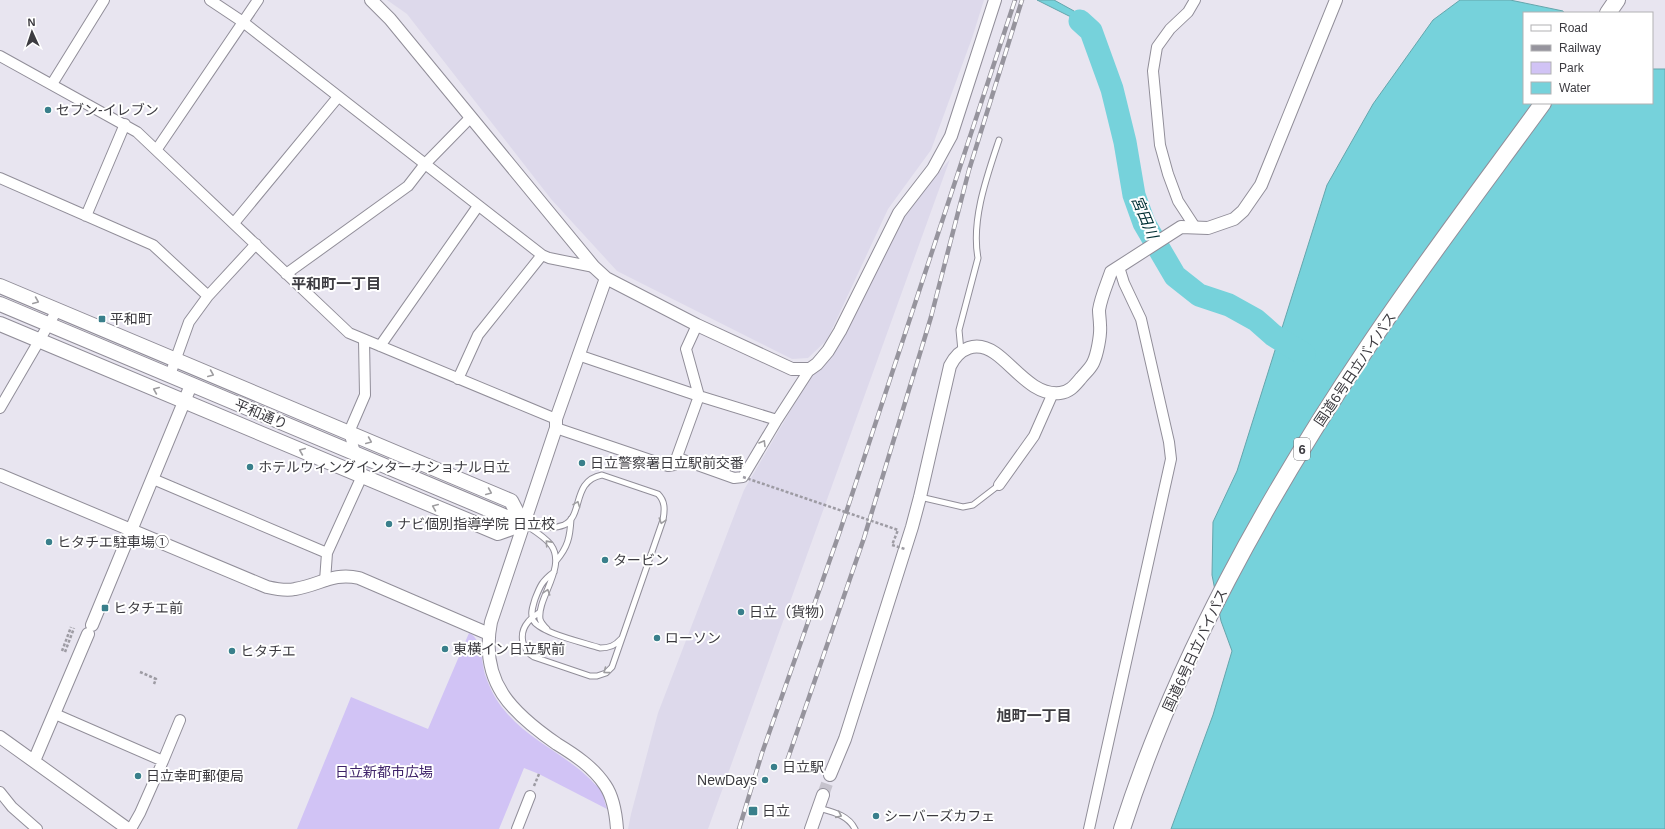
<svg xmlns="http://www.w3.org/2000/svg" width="1665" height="829" viewBox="0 0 1665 829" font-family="Arial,'Noto Sans JP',sans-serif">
<rect width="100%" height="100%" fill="#e8e5f0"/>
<path fill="#ddd9eb" d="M387,0H984L972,38L931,150L888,209L827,340L808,358L792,359L617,271L551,199L407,14Z
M950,159L708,829H628L631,814L658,713L744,490L906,213Z"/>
<path fill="#d1c3f5" d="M469,633C483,639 481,664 486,677C490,689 497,702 505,711C528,740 565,754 591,780C594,784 599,787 601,791C604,796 605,804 607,809L539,774L524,768L499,829H297L351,697L428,729Z"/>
<path fill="#76d2db" stroke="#65a5ac" d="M1037,0H1054L1074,11L1095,29L1101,44L1093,48L1087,34L1075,19Z
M1460,0H1510L1563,11L1564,13H1524V103H1652V69H1665V829H1171L1213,715L1232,651L1221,621L1212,575L1213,522L1237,471L1327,185L1373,104L1433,20Z"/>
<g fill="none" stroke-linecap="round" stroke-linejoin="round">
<path stroke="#76d2db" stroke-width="23" d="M1080,21L1091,31L1112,89L1125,142L1134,195L1144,223L1175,276L1199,295L1229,305L1256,320L1273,335L1304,354"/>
<path stroke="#c6c3cd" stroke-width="12" stroke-dasharray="12 6" stroke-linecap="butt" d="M823,795L830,775"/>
<defs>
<path id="service" d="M961,351L959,330L978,258C971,220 987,176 999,140
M920,497L963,507L973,505L999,485
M524,524C537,526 552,530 564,525C584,516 571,481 602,475L658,494C665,501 665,509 663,520L612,667L606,673L597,676H590L534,657C522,650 518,634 528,622C531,618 536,615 540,612
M524,524C533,530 544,536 551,545C567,567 537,598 540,619C541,623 544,626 547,629
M556,561C568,547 570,537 571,519
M554,572C542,581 540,586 535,599C533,606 530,613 533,620C539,633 586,643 600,648C609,648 615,646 621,639
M819,808C833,812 848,815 855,829"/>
<path id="minor" d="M210,0L243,22L542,255L549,258L594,267
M0,56L137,132L349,333L556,419
M52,84L104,0
M157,149L258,0
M0,178L153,245L208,296
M86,216L125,124
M234,223L338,97
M1195,227L1178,201L1168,174L1160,145L1153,71L1157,47L1170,29L1188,12L1195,0
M286,274L408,186L425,164L471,117
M380,346L478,206
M578,355L699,396L777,420
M170,375L189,322L208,296L256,244
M458,379L478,335L542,255
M0,408L57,310
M556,428L668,466L674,465L699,396L686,349L697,325
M678,458L734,478L743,477L777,420L810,369
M153,479L327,553L325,581
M999,485L1034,436L1053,393
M327,553L362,476L349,432L365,395L364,340
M55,714L163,761L140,813L131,829
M163,761L180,720
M0,792L12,807L37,829
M517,829L530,796
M1089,829L1171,459L1169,442L1141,319L1124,283L1119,267"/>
<path id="tertiary" d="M371,0L390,19L594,267L606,278L697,325L792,369H810L817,364L828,351L840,331L899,213L933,169L951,136L995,0
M606,278L556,419V428L491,622C479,682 512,713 557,744C575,755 593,767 605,785C614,798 616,815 617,829
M0,475L267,587C276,589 286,591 295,589C320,585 333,572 359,578L489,634
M92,625L191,385
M0,737L128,829
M34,761L88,634
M830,775L845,739L912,527L920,497L950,366C959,348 976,340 995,353C1014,366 1033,396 1060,393C1070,392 1075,385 1081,378C1085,373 1090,369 1093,363C1097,355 1101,335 1100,325C1100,320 1099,315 1099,310C1101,297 1107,284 1111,272L1181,227L1208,228L1234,219L1243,211L1261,185L1336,0
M811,829L823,795"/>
<path id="secondary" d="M0,286L511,501L523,524
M0,304L523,524
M0,324L498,533L523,524"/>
<path id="trunk" d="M1608,13L1617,0
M1122,829C1177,657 1267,497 1367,348C1423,264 1484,184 1543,103"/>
</defs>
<use href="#service" stroke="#918e99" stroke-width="7"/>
<use href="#minor" stroke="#918e99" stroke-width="12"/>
<use href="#tertiary" stroke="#918e99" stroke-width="14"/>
<use href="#secondary" stroke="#918e99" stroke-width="16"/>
<use href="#trunk" stroke="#918e99" stroke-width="18"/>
<path stroke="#9d9ba3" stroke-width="2.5" stroke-dasharray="3 2" stroke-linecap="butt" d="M62,651L71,627
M65,652L74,628
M140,672L156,679L154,684
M534,786L539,774"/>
<use href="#service" stroke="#fff" stroke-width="5"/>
<use href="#minor" stroke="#fff" stroke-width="10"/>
<use href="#tertiary" stroke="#fff" stroke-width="12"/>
<use href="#secondary" stroke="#fff" stroke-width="14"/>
<use href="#trunk" stroke="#fff" stroke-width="16"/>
<defs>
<path id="rail" d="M787,761L864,538L931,317L969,170L1022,0
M739,829L762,753L840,531L1015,0"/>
</defs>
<use href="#rail" stroke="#96949d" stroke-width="4.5"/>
<use href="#rail" stroke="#fff" stroke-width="3" stroke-dasharray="9" stroke-linecap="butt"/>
<path stroke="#9d9ba3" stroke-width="2.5" stroke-dasharray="3 2" stroke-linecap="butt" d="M743,477L898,530L892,545L905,549"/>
</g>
<defs><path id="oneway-chevron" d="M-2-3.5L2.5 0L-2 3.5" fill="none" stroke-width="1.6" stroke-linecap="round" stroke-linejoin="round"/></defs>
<g stroke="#9e9da0">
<use href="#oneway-chevron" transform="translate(36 301) rotate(23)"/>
<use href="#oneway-chevron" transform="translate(211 374) rotate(23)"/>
<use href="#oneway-chevron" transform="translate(156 390) rotate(-157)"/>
<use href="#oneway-chevron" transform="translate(369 441) rotate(23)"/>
<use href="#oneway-chevron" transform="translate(763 443) rotate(-59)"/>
<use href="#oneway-chevron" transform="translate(302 451) rotate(-157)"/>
<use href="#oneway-chevron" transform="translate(489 492) rotate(23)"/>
<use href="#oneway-chevron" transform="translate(577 504) rotate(-69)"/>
<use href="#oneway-chevron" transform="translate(435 507) rotate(-157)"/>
<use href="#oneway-chevron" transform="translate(662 521) rotate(107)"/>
<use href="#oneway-chevron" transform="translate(548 543) rotate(-132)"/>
<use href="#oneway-chevron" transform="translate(547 592) rotate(-72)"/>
<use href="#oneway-chevron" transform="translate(606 671) rotate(143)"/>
<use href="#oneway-chevron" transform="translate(839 815) rotate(24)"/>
</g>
<g fill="#397f8b" stroke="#fff" stroke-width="1.5">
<circle cx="48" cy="110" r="4"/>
<rect x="98" y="315" width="8" height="8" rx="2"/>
<circle cx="582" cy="463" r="4"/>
<circle cx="250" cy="467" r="4"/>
<circle cx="389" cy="524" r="4"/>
<circle cx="49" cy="542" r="4"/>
<circle cx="605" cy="560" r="4"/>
<rect x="101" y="604" width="8" height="8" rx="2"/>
<circle cx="741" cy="612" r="4"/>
<circle cx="657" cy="638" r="4"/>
<circle cx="445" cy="649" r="4"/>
<circle cx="232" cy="651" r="4"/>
<circle cx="774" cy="767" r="4"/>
<circle cx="138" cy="776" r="4"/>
<circle cx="765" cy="780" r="4"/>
<rect x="748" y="806" width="10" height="10" rx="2"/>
<circle cx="876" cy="816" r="4"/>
</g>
<g text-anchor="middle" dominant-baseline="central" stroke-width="4" stroke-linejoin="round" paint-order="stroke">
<rect fill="#fff" stroke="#767679" stroke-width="1" x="1294" y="438" width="16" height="22" rx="3"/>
<g font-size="13" font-weight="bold" fill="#3c3b40">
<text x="1302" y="449">6</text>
</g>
<g font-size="14" fill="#3c3b40" stroke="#fff" text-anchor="start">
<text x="56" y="110">セブン-イレブン</text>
<text x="110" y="319">平和町</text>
<text x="590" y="463">日立警察署日立駅前交番</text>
<text x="258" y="467">ホテルウィングインターナショナル日立</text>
<text x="397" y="524">ナビ個別指導学院 日立校</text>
<text x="57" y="542">ヒタチエ駐車場①</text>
<text x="613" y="560">タービン</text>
<text x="113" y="608">ヒタチエ前</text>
<text x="749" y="612">日立（貨物）</text>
<text x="665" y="638">ローソン</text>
<text x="453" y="649">東横イン日立駅前</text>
<text x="240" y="651">ヒタチエ</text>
<text x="782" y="767">日立駅</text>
<text x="146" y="776">日立幸町郵便局</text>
<text x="757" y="780" text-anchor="end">NewDays</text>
<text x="762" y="811">日立</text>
<text x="884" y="816">シーバーズカフェ</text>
</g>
<g font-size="14" fill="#3c3b40" stroke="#fff">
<text transform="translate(1355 369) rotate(-56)">国道6号日立バイパス</text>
<text transform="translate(261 414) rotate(23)">平和通り</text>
<text transform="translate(1195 650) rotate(-65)">国道6号日立バイパス</text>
</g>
<g font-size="14" fill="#3e2269" stroke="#fff">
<text x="384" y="772">日立新都市広場</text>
</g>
<g font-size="15" font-style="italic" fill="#023135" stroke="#fff">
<text transform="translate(1145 217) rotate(67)">宮田川</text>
</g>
<g font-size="15" font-weight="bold" fill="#3c3b40" stroke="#fff">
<text x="336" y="283">平和町一丁目</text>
<text x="1034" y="715">旭町一丁目</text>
</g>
</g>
<rect x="1523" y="12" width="130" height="92" fill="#ffffff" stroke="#b1b1b3"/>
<rect x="1531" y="25" width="20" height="6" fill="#ffffff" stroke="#b1b1b3"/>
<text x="1559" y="32" font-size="12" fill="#3c3b40">Road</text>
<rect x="1531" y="45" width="20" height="6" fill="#96949d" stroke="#b1b1b3"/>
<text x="1559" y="52" font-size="12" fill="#3c3b40">Railway</text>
<rect x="1531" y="62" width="20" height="12" fill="#d1c3f5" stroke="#b1b1b3"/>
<text x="1559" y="72" font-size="12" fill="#3c3b40">Park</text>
<rect x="1531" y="82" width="20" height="12" fill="#76d2db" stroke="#b1b1b3"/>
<text x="1559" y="92" font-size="12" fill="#3c3b40">Water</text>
<g transform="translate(32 32) rotate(357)" stroke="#ffffff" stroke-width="3" paint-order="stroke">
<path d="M0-3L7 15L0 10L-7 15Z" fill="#3c3b40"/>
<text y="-6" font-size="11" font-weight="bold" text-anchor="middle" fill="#3c3b40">N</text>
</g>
</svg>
